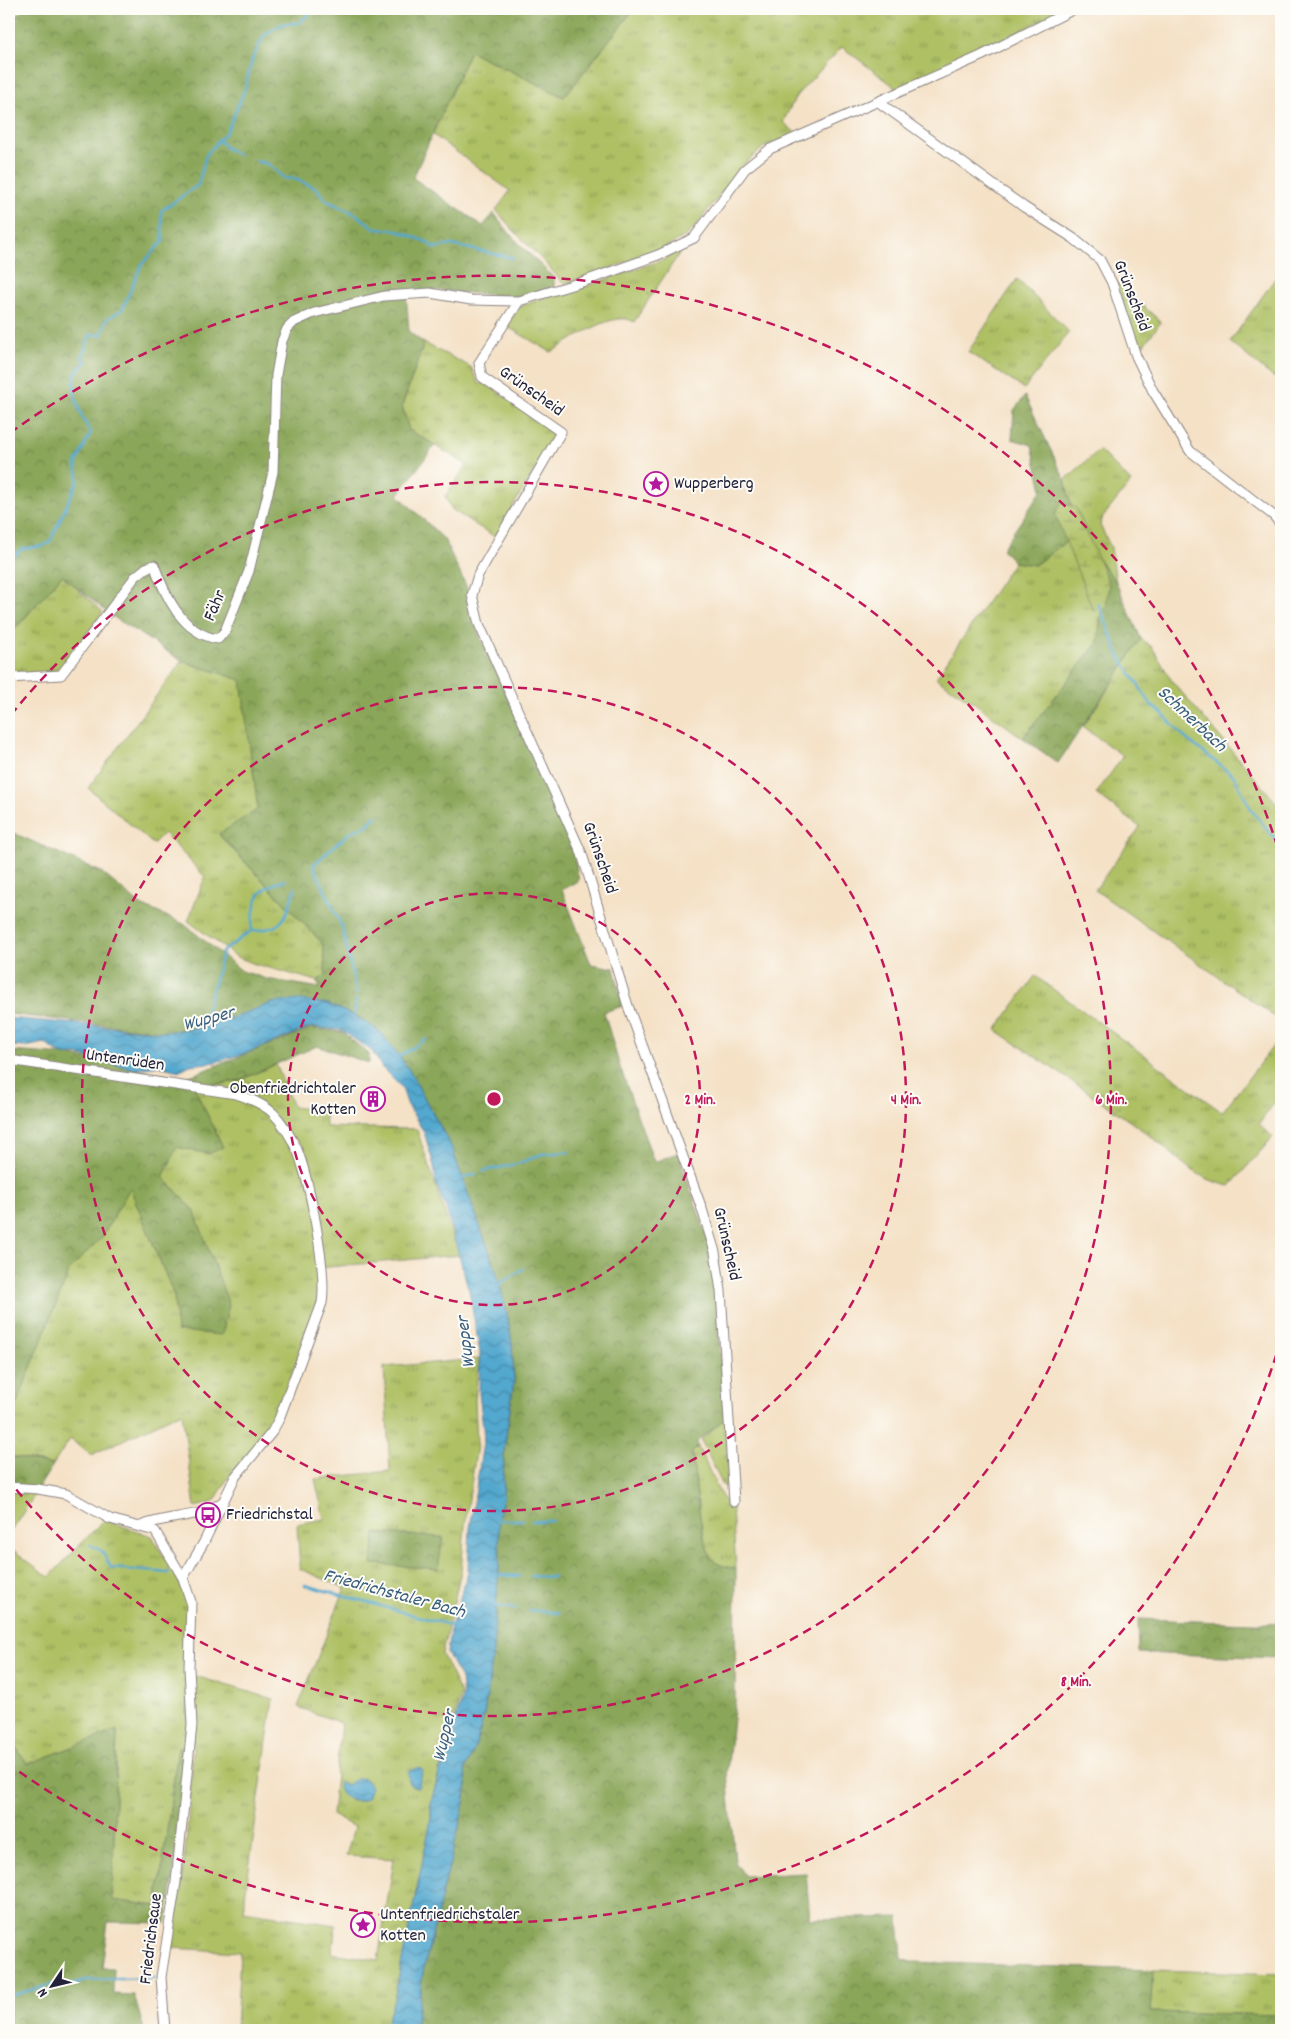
<svg xmlns="http://www.w3.org/2000/svg" width="1290" height="2039" viewBox="0 0 1290 2039" font-family="Dekko,sans-serif">
<defs>
<pattern id="grass-tufts" width="24" height="20" patternUnits="userSpaceOnUse" patternTransform="scale(1.25)"><rect width="24" height="20" fill="#aec063"/><path d="M3 7l-1-3M5 7V3M7 7l1-3M15 17l-1-3M17 17v-4M19 17l1-3" fill="none" stroke="#8d9c53"/></pattern>
<pattern id="forest-crowns" width="20" height="18" patternUnits="userSpaceOnUse" patternTransform="scale(1.25)"><rect width="20" height="18" fill="#8aa659"/><path d="M2 6a3 3 0 1 1 6 0M12 15a3 3 0 1 1 6 0" fill="none" stroke="#70874b"/></pattern>
<pattern id="wetland-marsh" width="20" height="14" patternUnits="userSpaceOnUse" patternTransform="scale(1.25)"><rect width="20" height="14" fill="#aec063"/><path d="M1 5h8M5 5V1M11 12h8M15 12V8" fill="none" stroke="#8d9c53"/></pattern>
<pattern id="water-waves" width="16" height="10" patternUnits="userSpaceOnUse" patternTransform="scale(1.25)"><rect width="16" height="10" fill="#53a8cf"/><path d="M0 5q4-4 8 0t8 0" fill="none" stroke="#4488a9"/></pattern>
</defs>
<rect width="100%" height="100%" fill="#fdfcf7"/>
<filter id="ink" filterUnits="userSpaceOnUse"><feTurbulence type="fractalNoise" baseFrequency=".02" numOctaves="2"/><feDisplacementMap in="SourceGraphic" scale="10" xChannelSelector="R" yChannelSelector="G"/><feConvolveMatrix kernelMatrix="1 2 1 2 8 2 1 2 1" color-interpolation-filters="sRGB"/></filter>
<filter id="wash" filterUnits="userSpaceOnUse"><feTurbulence type="fractalNoise" baseFrequency=".0096" numOctaves="4" result="noise"/><feDisplacementMap in="SourceGraphic" scale="20" xChannelSelector="R" yChannelSelector="G"/><feGaussianBlur stdDeviation="1.12" result="paint"/><feColorMatrix in="noise" values="0 0 0 0 0 0 0 0 0 0 0 0 0 0 0 0 0 1.4 0 .05"/><feComposite in="paint" operator="in"/></filter>
<g filter="url(#wash)">
<rect width="100%" height="100%" fill="#f4e1c6"/>
<path fill="url(#grass-tufts)" stroke="#68714f" fill-rule="evenodd" d="M634,9H1065L899,90L842,47L796,96L783,122L797,134L764,147L742,166L690,233L663,249L566,284L562,282C541,257 517,236 496,210L510,191L432,134L470,51L564,97Z
M683,248L634,322C615,308 570,342 551,352L506,326L520,307L555,293L575,290L665,259Z
M1281,270V368L1274,378L1230,342Z
M1017,279L1069,332L1024,389L968,352Z
M1116,281L1161,322L1139,351Z
M424,343L471,367L479,384L484,382L555,432V436L495,537L451,509L445,496L467,465L409,430L402,406Z
M1099,450L1131,482L1103,517L1100,525L1111,548L1116,582L1092,551L1102,603L1098,642L1023,738L976,704L936,678L1014,562L1035,565L1077,533L1065,480Z
M62,575L103,612L58,671L9,676V636Z
M1141,639L1152,647L1172,681L1281,808V1021L1095,890L1140,827L1096,794L1123,756L1083,727Z
M182,661L242,680L258,809L219,835L323,944L326,975L317,981L255,964L237,957L188,921L205,877L164,833L153,844L88,788Z
M1035,976L1222,1112L1281,1036V1094L1259,1124L1273,1137L1230,1186C1190,1178 1176,1154 1145,1132C1096,1097 1046,1064 996,1030Z
M276,1064L293,1107L325,1111L326,1127L415,1129L417,1130L459,1255L317,1268L319,1296L301,1354L269,1427L227,1480L214,1502L195,1507L182,1412L91,1455L70,1439L53,1465L9,1456V1423L70,1268L102,1237L130,1187L174,1295L177,1331L194,1210L163,1177L177,1147L209,1154L194,1089L239,1081Z
M479,1359L475,1400L477,1445L465,1525L461,1571L442,1654L461,1694L431,1801V1820L395,1995L385,2030H236L240,1952L172,1948C187,1858 194,1768 195,1676L273,1699L243,1911L336,1925L332,1953L378,1960L394,1859L346,1856L354,1827L332,1815L341,1723L298,1707L345,1588L300,1569L297,1524L324,1519L315,1479L390,1471L384,1367ZM356,1779L367,1798L362,1801H350L343,1783L347,1785Z
M723,1420L726,1421L729,1484L723,1486L701,1440Z
M698,1447L724,1501L732,1508L736,1569C730,1567 719,1566 714,1561C700,1547 695,1473 692,1452Z
M38,1490L9,1534V1491Z
M104,1520L152,1536L180,1584L187,1605L185,1651L189,1696L186,1747L178,1748L157,1906L112,1900L117,1731L28,1764L9,1738V1547L49,1577Z
M1153,1970L1281,1974V2015L1150,2012Z"/>
<path fill="url(#forest-crowns)" stroke="#56644a" d="M9,9H12L15,17L23,9H634L564,97L470,51L413,178L483,226L494,213L511,235L554,278V287L518,297L435,290L406,292L409,332L424,343L402,406L409,430L435,445L398,495L444,539L469,592L470,614L569,832L579,880L562,890L591,964L614,968L623,1006L604,1012L619,1064L654,1162L678,1153L712,1252L726,1421L723,1420L697,1441L698,1447L692,1452C695,1474 700,1547 714,1561C719,1566 730,1567 736,1569L735,1702L727,1772L735,1862L745,1876L806,1873L810,1919L899,1917L902,1959L912,1962L1153,1970L1150,2012L1281,2015V2030H415L423,1972L462,1814L467,1785L465,1770L476,1745L484,1715L492,1661L500,1555L498,1519L503,1499L504,1450L514,1381L512,1344L507,1313L496,1271L451,1146L408,1068L380,1032L359,1018L328,1004L272,1003L210,1026L165,1032L9,1014V831L101,872L141,905L184,924L242,971L267,979L320,988L317,981L326,975L323,944L219,834L258,809L241,680L182,661L112,616L62,575L9,636Z
M1025,396L1065,480L1078,533L1034,565L1014,562L1002,549L1042,490L1032,445L1012,439L1014,410Z
M1090,548L1116,582L1141,639L1058,763L1023,738L1098,642L1102,603Z
M312,1028L342,1032L369,1054V1063L317,1046L240,1080L195,1089L223,1147L209,1154L177,1147L163,1177L194,1210L229,1305L222,1335L177,1331L174,1295L130,1188L102,1237L70,1269L9,1423V1051L67,1055L182,1079Z
M9,1456L53,1465L37,1490L9,1491Z
M375,1533L443,1537L438,1569L372,1564Z
M1138,1619L1281,1624V1658L1139,1653Z
M117,1730L112,1900L157,1906L178,1748L186,1747L173,1882L166,1923L108,1922L102,1968H114L113,1994L134,1995L144,2030H9V1738L28,1764Z"/>
<path fill="url(#wetland-marsh)" stroke="#68714f" d="M1062,502L1076,508L1109,583L1106,608L1093,610L1055,514Z"/>
<path fill="url(#water-waves)" stroke="#3a6585" d="M300,1000L328,1004L359,1018L380,1032L408,1068L451,1146L496,1271L507,1313L512,1344L514,1381L504,1450L503,1499L498,1519L500,1555L492,1662L484,1715L476,1745L465,1770L467,1785L462,1814L423,1972L415,2030H385L395,1995L431,1820V1801L463,1695L461,1679L447,1653L450,1630L468,1572L470,1528L484,1436L479,1393L480,1352L469,1291L446,1208L436,1184L434,1166L424,1132L408,1106L402,1088L382,1068L372,1051L341,1030L311,1027L249,1052L216,1062L190,1065L179,1071L159,1066L135,1069L77,1055H62L44,1043L25,1047L9,1046V1018L165,1032L210,1026L272,1003Z
M419,1767L423,1771L418,1788L409,1784L408,1772Z
M364,1778L371,1787L367,1798C356,1805 341,1799 338,1785L340,1782L347,1785L356,1779Z"/>
<g fill="none" stroke-linecap="round" stroke-linejoin="round">
<path stroke="#53a8cf" stroke-width="2.5" d="M219,140L226,148L239,155
M257,161L268,164L284,178L295,179L316,188L326,200L357,215L376,229L396,230L427,242L434,248L452,245L513,258
M9,560L22,549L43,546L50,542L78,480L76,464L91,432C81,418 68,387 77,371C79,368 83,365 86,362L82,357L90,335H101L107,319L122,310L142,264L163,241L161,211L198,185L206,155L227,131L245,89L252,60L264,35L282,24L299,23L314,9
M1098,603L1120,657L1152,706L1161,712L1185,738L1234,776L1252,811L1281,846
M251,931C286,929 285,919 295,888
M357,994L342,927L313,865L349,833L367,825L376,816
M354,1019L356,1000
M201,1030L223,951L251,931C257,899 251,891 285,880
M421,1043L426,1039
M397,1058L417,1045
M483,1171L517,1164L542,1154L569,1152
M461,1179L476,1174
M496,1286L523,1269
M496,1520H522
M532,1521H553
M90,1545L102,1551L111,1568L169,1573
M497,1575L520,1576
M531,1576L553,1577
M305,1585L453,1626
M494,1606L517,1609
M529,1610L559,1613
M9,1996L58,1983L76,1984L87,1980L155,1978"/>
</g>
</g>
<g filter="url(#ink)">
<g fill="none" stroke-linecap="round" stroke-linejoin="round">
<defs>
<path id="minor" d="M880,103L1024,207L1073,238L1100,260L1112,283L1136,356L1153,391L1190,451L1274,516L1281,525
M519,301L479,363L482,377L561,432L478,575L472,595L479,624L582,854L628,1006L702,1209L715,1252L721,1291L734,1502
M9,678L61,675L135,577L146,568L154,565C165,595 182,634 218,639L225,631L249,571L273,472L276,375L282,341L287,329L294,322L314,313L384,296L430,293L471,300L519,301L585,281L658,255L694,238L745,169L770,149L981,56L1074,9
M9,1060L236,1094C249,1098 263,1104 273,1113C284,1124 292,1139 298,1152C310,1184 327,1271 322,1303L279,1419L272,1432L235,1477L204,1542L183,1578
M9,1487L38,1489L66,1494L110,1519L155,1531L183,1578L191,1602L189,1668L192,1725L176,1882L161,1977L165,2030
M141,1526C167,1515 200,1519 222,1502"/>
</defs>
<use href="#minor" stroke="#8b8280" stroke-width="11"/>
<use href="#minor" stroke="#fff" stroke-width="9"/>
</g>
</g>
<g fill="none" stroke="#c2185b" stroke-width="2.5" stroke-dasharray="9 6">
<circle cx="494" cy="1099" r="206"/>
<circle cx="494" cy="1099" r="412"/>
<path d="M11 715A617 617 0 1 1 11 1483"/>
<path d="M1281 1340A823 823 0 0 1 10 1765M10 433A823 823 0 0 1 1281 858"/>
</g>
<defs>
<symbol id="sight-ring" viewBox="-11 -11 22 22"><circle r="9.5" fill="#fdfcf7" stroke="#b5179e" stroke-width="1.5"/><path d="M0-6L1.8-2.2L6-1.7L2.9 1.2L3.7 5.4L0 3.3L-3.7 5.4L-2.9 1.2L-6-1.7L-1.8-2.2Z" fill="#b5179e"/></symbol>
<symbol id="building-ring" viewBox="-11 -11 22 22"><circle r="9.5" fill="#fdfcf7" stroke="#b5179e" stroke-width="1.5"/><path d="M-4-6H4V6H1V3H-1V6H-4ZM-2.5-4.3h1.7v1.8h-1.7ZM.8-4.3h1.7v1.8H.8ZM-2.5-1h1.7V.8h-1.7ZM.8-1h1.7V.8H.8Z" fill="#b5179e"/></symbol>
<symbol id="bus-ring" viewBox="-11 -11 22 22"><circle r="9.5" fill="#fdfcf7" stroke="#b5179e" stroke-width="1.5"/><path d="M-5-6H5V4H4V6H2V4H-2V6H-4V4H-5ZM-3.5-4V0h7V-4ZM-3.5 1.2v1.5H-2V1.2ZM2 1.2v1.5H3.5V1.2Z" fill="#b5179e"/></symbol>
</defs>
<g fill-rule="evenodd">
<use href="#sight-ring" x="642" y="470" width="28" height="28"/>
<use href="#building-ring" x="359" y="1085" width="28" height="28"/>
<use href="#bus-ring" x="194" y="1501" width="28" height="28"/>
<use href="#sight-ring" x="349" y="1911" width="28" height="28"/>
</g>
<g text-anchor="middle" dominant-baseline="central" stroke-width="4" stroke-linejoin="round" paint-order="stroke">
<g font-size="18" fill="#22223b" stroke="#fdfcf7">
<text transform="translate(1131 296) rotate(69)">Grünscheid</text>
<text transform="translate(531 392) rotate(35)">Grünscheid</text>
<text transform="translate(216 606) rotate(-67)">Fähr</text>
<text transform="translate(599 858) rotate(71)">Grünscheid</text>
<text transform="translate(125 1061) rotate(8)">Untenrüden</text>
<text transform="translate(726 1244) rotate(77)">Grünscheid</text>
<text transform="translate(152 1939) rotate(-83)">Friedrichsaue</text>
</g>
<g font-size="18" fill="#22223b" stroke="#fdfcf7" text-anchor="start">
<text x="674" y="484">Wupperberg</text>
<text x="356" y="1089" text-anchor="end">Obenfriedrichtaler<tspan x="356" dy="21">Kotten</tspan></text>
<text x="226" y="1515">Friedrichstal</text>
<text x="380" y="1915">Untenfriedrichstaler<tspan x="380" dy="21">Kotten</tspan></text>
</g>
<g font-size="19" font-style="italic" fill="#385e7e" stroke="#fdfcf7">
<text transform="translate(1191 720) rotate(43)">Schmerbach</text>
<text transform="translate(209 1020) rotate(-15)">Wupper</text>
<text transform="translate(467 1342) rotate(-97)">Wupper</text>
<text transform="translate(394 1595) rotate(15)">Friedrichstaler Bach</text>
<text transform="translate(446 1736) rotate(-77)">Wupper</text>
</g>
</g>
<circle cx="494" cy="1099" r="8" fill="#c2185b" stroke="#fdfcf7" stroke-width="2.5"/>
<g font-size="15" text-anchor="middle" font-weight="bold" fill="#c2185b" stroke="#fdfcf7" stroke-width="4" stroke-linejoin="round" paint-order="stroke">
<text x="700" y="1104">2 Min.</text>
<text x="906" y="1104">4 Min.</text>
<text x="1111" y="1104">6 Min.</text>
<text x="1076" y="1686">8 Min.</text>
</g>
<rect width="1290" height="2039" fill="none" stroke="#fdfcf7" stroke-width="30"/>
<g transform="translate(52 1986) rotate(235)" stroke="#fdfcf7" stroke-width="4" paint-order="stroke">
<path d="M0-4L9 19L0 12L-9 19Z" fill="#22223b"/>
<text y="-8" font-size="14" font-weight="bold" text-anchor="middle" fill="#22223b">N</text>
</g>
</svg>
